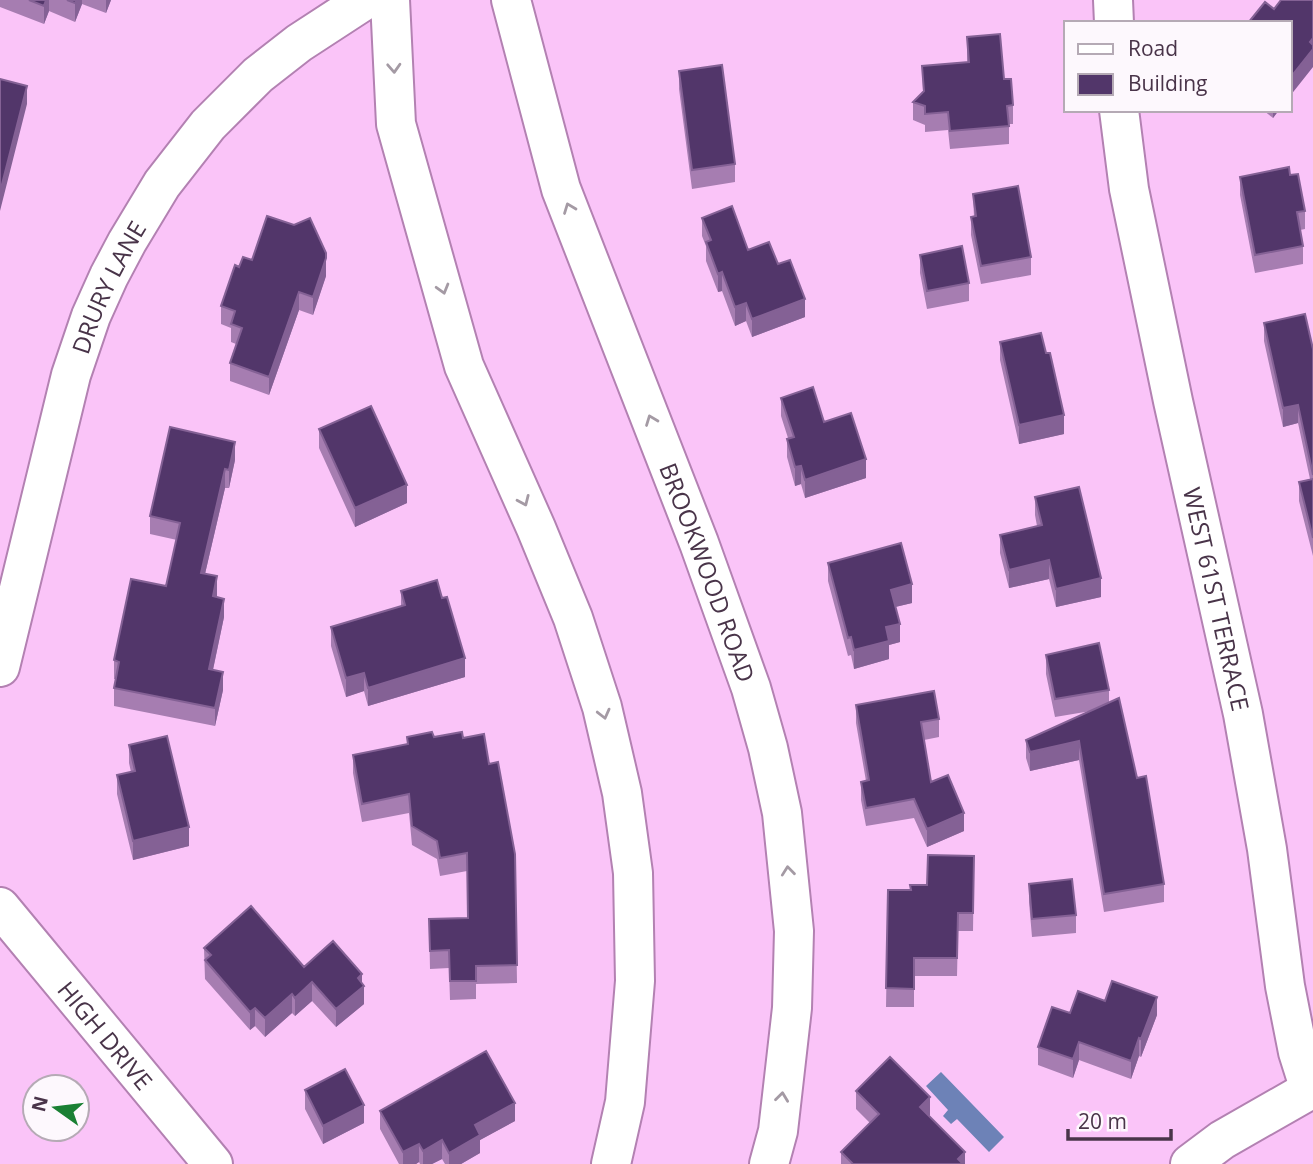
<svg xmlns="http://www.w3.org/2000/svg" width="1313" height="1164" viewBox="0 0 1313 1164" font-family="'Open Sans',sans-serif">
<rect width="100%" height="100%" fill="#fac4f8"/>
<path fill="#6d82b7" d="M941,1072L1004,1137L989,1152L957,1119L951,1124L943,1116L948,1110L926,1086Z"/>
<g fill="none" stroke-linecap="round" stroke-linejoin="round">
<defs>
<g id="minor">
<path d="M390,0L396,124L464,366L536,528L573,618L602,707L622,793L633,873L635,981L625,1102L611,1164"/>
<path id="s1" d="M511,0L561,189L699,543L751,688L768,748L782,813L794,931L792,1008L778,1131L769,1164"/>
<path d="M1113,0L1114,23"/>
<path id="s2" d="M1119,110L1129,189L1173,401L1243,714L1267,849L1285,986L1298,1052L1310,1090"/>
<path id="s3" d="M0,667L71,375L91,316L109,276L127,242L162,184L208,125L258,75L299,43L365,0"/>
<path id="s4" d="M0,907L213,1164"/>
<path d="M1190,1164L1222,1140L1313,1088"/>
</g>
</defs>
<use href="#minor" stroke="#b381b2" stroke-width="42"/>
<use href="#minor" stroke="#fff" stroke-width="38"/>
</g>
<path fill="#a67db1" d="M0,0H111L106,13L82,4L75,22L49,11L44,24L0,7Z
M967,37L1004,79L1013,105V124H1009V144L950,149L948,130L925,132V125L913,120V102L923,92L922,66L967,62Z
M679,71L735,164V182L692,189L679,89Z
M1263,110H1279L1273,118Z
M1290,175L1305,211V229L1300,230L1303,246V264L1255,273L1240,195V177Z
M973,194L1031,257V275L981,284L971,235V217H974Z
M702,218L748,250L778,264L805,317L752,337L746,321L735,326L722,291L718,292L706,261V246L702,236Z
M920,255L969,283V301L927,309L920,273Z
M252,260L326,276L313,315L299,310L269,395L230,381V363L236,344L231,342V328L221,324V306Z
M1264,323L1313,349V556L1299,501V482L1310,479L1298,423L1283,427L1264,341Z
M1000,342L1064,434L1019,444L1000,360Z
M781,398L824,422L866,478L805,498L801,484L795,486L787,457V439L788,438L781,416Z
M319,429L407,503L355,527L319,448Z
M235,460L229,488H225L205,574L217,595V597L224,617L213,670L223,690L215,726L114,706V688L116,679H114V660L166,586L177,540L150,534V516Z
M1035,497L1101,597L1056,607L1049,579L1009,588L1000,553V535L1037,526L1035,515Z
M828,563L912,603L895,607L900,642L889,645V659L854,669L851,655L848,656L828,581Z
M401,591L465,677L368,706L364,691L346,697L331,646V627L401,606Z
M1046,655L1109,690V703L1137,778L1164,884V902L1104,912L1079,760L1030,771L1026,758V740L1091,711L1055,717L1046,674Z
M856,705L939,719V737L924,740L931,782L964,831L927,847L914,818L866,826L861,800V782L866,781L856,723Z
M407,737L463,738L489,764L515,854L517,983L476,984V999L450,1000L449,968L430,969L429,919L467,918V871L440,876L437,859L412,845L409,813L362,822L353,773V755L407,745Z
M129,745L189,846L133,860L117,794V775L131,772L129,763Z
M974,856L973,931H958L957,976H914V1007H886L888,890H910L927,885Z
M1029,884L1076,915V933L1032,937L1029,902Z
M204,948L304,967L362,983L364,1004L336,1027L312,1001L295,1016L292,1013L265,1037L255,1026L250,1030L205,979Z
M1105,1001L1157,1015L1141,1057L1139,1056L1131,1079L1079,1060L1073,1078L1038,1065V1047L1070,1013Z
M305,1090L364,1123L323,1144L305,1109Z
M856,1091L930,1115L929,1116L965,1164H841V1152L870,1123L856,1109Z
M380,1111L515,1121L480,1140V1153L461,1164H445L442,1159L432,1164H420L419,1162L416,1164H399L380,1129Z"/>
<path fill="#846195" d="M46,0H49V11L44,24V6Z
M77,0H82V4L75,22V3Z
M106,0H111L106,13Z
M1313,38V67L1290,96V78Z
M27,86V104L0,211V192Z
M1273,110H1279L1273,118Z
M326,258V276L313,315V297Z
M722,272V291L718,292V274Z
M299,292V310L269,395V377Z
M805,299V317L752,337V319Z
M746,303V321L735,326V307Z
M1298,405V423L1283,427V408Z
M1064,415V434L1019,444V425Z
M235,442V460L229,488V470Z
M866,459V478L805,498V480Z
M801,466V484L795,486V467Z
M225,469V488L201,591V573Z
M407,485V503L355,527V508Z
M1049,560V579L1009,588V570Z
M217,576V595L213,615V596Z
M1101,578V597L1056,607V589Z
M912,584V603L891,608V590Z
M224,599V617L209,688V669Z
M900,624V642L889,645V659L854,669V650L886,627Z
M465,658V677L368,706V688Z
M223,672V690L215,726V708Z
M364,673V691L346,697V678Z
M1079,741V760L1030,771V752Z
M964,813V831L927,847V829Z
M189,827V846L133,860V841Z
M362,974V988L364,986V1004L336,1027V1009L358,978Z
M312,982V1001L295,1016V998Z
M292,994V1013L265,1037V1018Z
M1157,997V1015L1141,1057V1039Z
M255,1008V1026L250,1030V1012Z
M1139,1038V1056L1131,1079V1061Z
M1079,1042V1060L1073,1078V1059Z
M930,1097V1115L920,1125V1107Z
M515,1103V1121L480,1140V1153L461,1164H449V1153L475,1125Z
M364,1105V1123L323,1144V1126Z
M442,1140V1159L432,1164H423V1151Z
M419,1144V1162L416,1164H403V1152Z
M965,1152V1164H958V1159Z"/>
<path fill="#52366a" stroke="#846195" stroke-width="2" d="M29,0H46L44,6Z
M67,0H77L75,3Z
M1281,0H1313V38L1310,42L1313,45V49L1290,78V23H1248L1265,2L1274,9Z
M1000,34L1004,79H1011L1013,105L1007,106L1009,126L950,131L948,112L925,114V106L913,102L924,91L922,66L969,62L967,37Z
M722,65L735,164L692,170L679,71Z
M0,79L27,86L0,192Z
M1289,167L1290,175L1298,174L1305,211L1297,212L1303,246L1255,255L1240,177Z
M1018,186L1031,257L981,266L971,217L976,216L973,194Z
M732,206L748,250L769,242L778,264L790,260L805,299L752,319L746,303L735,307L722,272L718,274L706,242L711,240L702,218Z
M267,216L294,225L310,218L326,253V258L313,297L299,292L269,377L230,363L242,328L231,324L235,311L221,306L235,265L239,267L243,257L252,260Z
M962,246L969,283L927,291L920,255Z
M1305,314L1313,349V475L1298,405L1283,408L1264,323Z
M1041,333L1046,353H1050L1064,415L1019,425L1000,342Z
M813,387L824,422L851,413L866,459L805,480L801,466L795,467L787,439L794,437L781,398Z
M371,406L407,485L355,508L319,429Z
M170,427L235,442L229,470L225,469L201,573L217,576L213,596L224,599L209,669L223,672L215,708L114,688L119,662L114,660L131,579L166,586L180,523L150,516Z
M1313,479V538L1299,482Z
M1079,487L1101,578L1056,589L1049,560L1009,570L1000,535L1042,525L1035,497Z
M901,543L912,584L891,590L900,624L886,627L889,641L854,650L851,637L848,638L828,563Z
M437,580L442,598L447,597L465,658L368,688L364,673L346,678L331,627L405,605L401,591Z
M1099,643L1109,690L1055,699L1046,655Z
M934,691L939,719L921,722L931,782L948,775L964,813L927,829L914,799L866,808L861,782L869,780L856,705Z
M1119,698L1137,778L1146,776L1164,884L1104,894L1079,741L1030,752L1026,740Z
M432,732L434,737L462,732L463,738L484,734L489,764L498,762L515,854L517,965L476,966V981H450L449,950L430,951L429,919L468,918L467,853L440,858L437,841L412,826L409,794L362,804L353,755L408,744L407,737Z
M167,736L189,827L133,841L117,775L135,771L129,745Z
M928,855L974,856L973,913H958L957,958H914V989L886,988L888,890H911L910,885H927Z
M1072,879L1076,915L1032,919L1029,884Z
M251,906L304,967L333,941L362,974L358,978L364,986L336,1009L312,982L295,998L292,994L265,1018L255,1008L250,1012L205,960L211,955L204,948Z
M1112,981L1157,997L1141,1039L1139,1038L1131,1061L1079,1042L1073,1059L1038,1047L1052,1007L1070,1013L1078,991L1105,1001Z
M486,1051L515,1103L475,1125L480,1135L449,1153L442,1140L423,1151L419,1144L403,1152L380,1111Z
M890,1057L930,1097L920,1107L965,1152L958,1159L963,1164H853L841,1152L879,1114L856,1091Z
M345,1069L364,1105L323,1126L305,1090Z"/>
<defs><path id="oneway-chevron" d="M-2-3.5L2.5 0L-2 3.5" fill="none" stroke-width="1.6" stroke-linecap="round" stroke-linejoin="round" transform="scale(1.75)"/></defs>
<g stroke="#a49aa4">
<use href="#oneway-chevron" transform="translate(394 68) rotate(87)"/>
<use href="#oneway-chevron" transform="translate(569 208) rotate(-111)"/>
<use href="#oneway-chevron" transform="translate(443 289) rotate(74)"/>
<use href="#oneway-chevron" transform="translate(651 420) rotate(-111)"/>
<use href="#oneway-chevron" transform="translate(524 501) rotate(66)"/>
<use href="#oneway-chevron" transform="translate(604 714) rotate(76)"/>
<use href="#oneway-chevron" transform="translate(788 871) rotate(-96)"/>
<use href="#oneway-chevron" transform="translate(782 1097) rotate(-83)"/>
</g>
<g text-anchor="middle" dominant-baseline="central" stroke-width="7" stroke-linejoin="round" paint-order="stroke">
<g font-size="24" fill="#493449" stroke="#fdf8fd">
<text stroke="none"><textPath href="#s3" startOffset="396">DRURY LANE</textPath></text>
<text stroke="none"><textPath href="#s1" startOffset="606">BROOKWOOD ROAD</textPath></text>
<text stroke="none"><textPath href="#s2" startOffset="499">WEST 61ST TERRACE</textPath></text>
<text stroke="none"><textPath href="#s4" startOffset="166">HIGH DRIVE</textPath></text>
</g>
</g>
<rect x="1064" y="21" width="228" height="91" fill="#fdf8fd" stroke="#b5aab5" stroke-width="2"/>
<rect x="1078" y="44" width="35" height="10" fill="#ffffff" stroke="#b5aab5" stroke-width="2"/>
<text x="1128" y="56" font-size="21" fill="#493449">Road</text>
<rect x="1078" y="74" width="35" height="21" fill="#52366a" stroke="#b5aab5" stroke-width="2"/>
<text x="1128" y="91" font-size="21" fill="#493449">Building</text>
<g transform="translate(56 1108) rotate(284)"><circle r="33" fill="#fdf8fd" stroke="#b5aab5" stroke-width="2"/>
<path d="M0-5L12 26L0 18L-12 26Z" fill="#1a8034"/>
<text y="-10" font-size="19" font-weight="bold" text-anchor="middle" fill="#493449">N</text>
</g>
<path d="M1068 1129v10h103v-10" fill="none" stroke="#493449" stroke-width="3.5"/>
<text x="1078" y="1129" font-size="21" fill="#493449" stroke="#fdf8fd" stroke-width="5" paint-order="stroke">20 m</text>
</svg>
